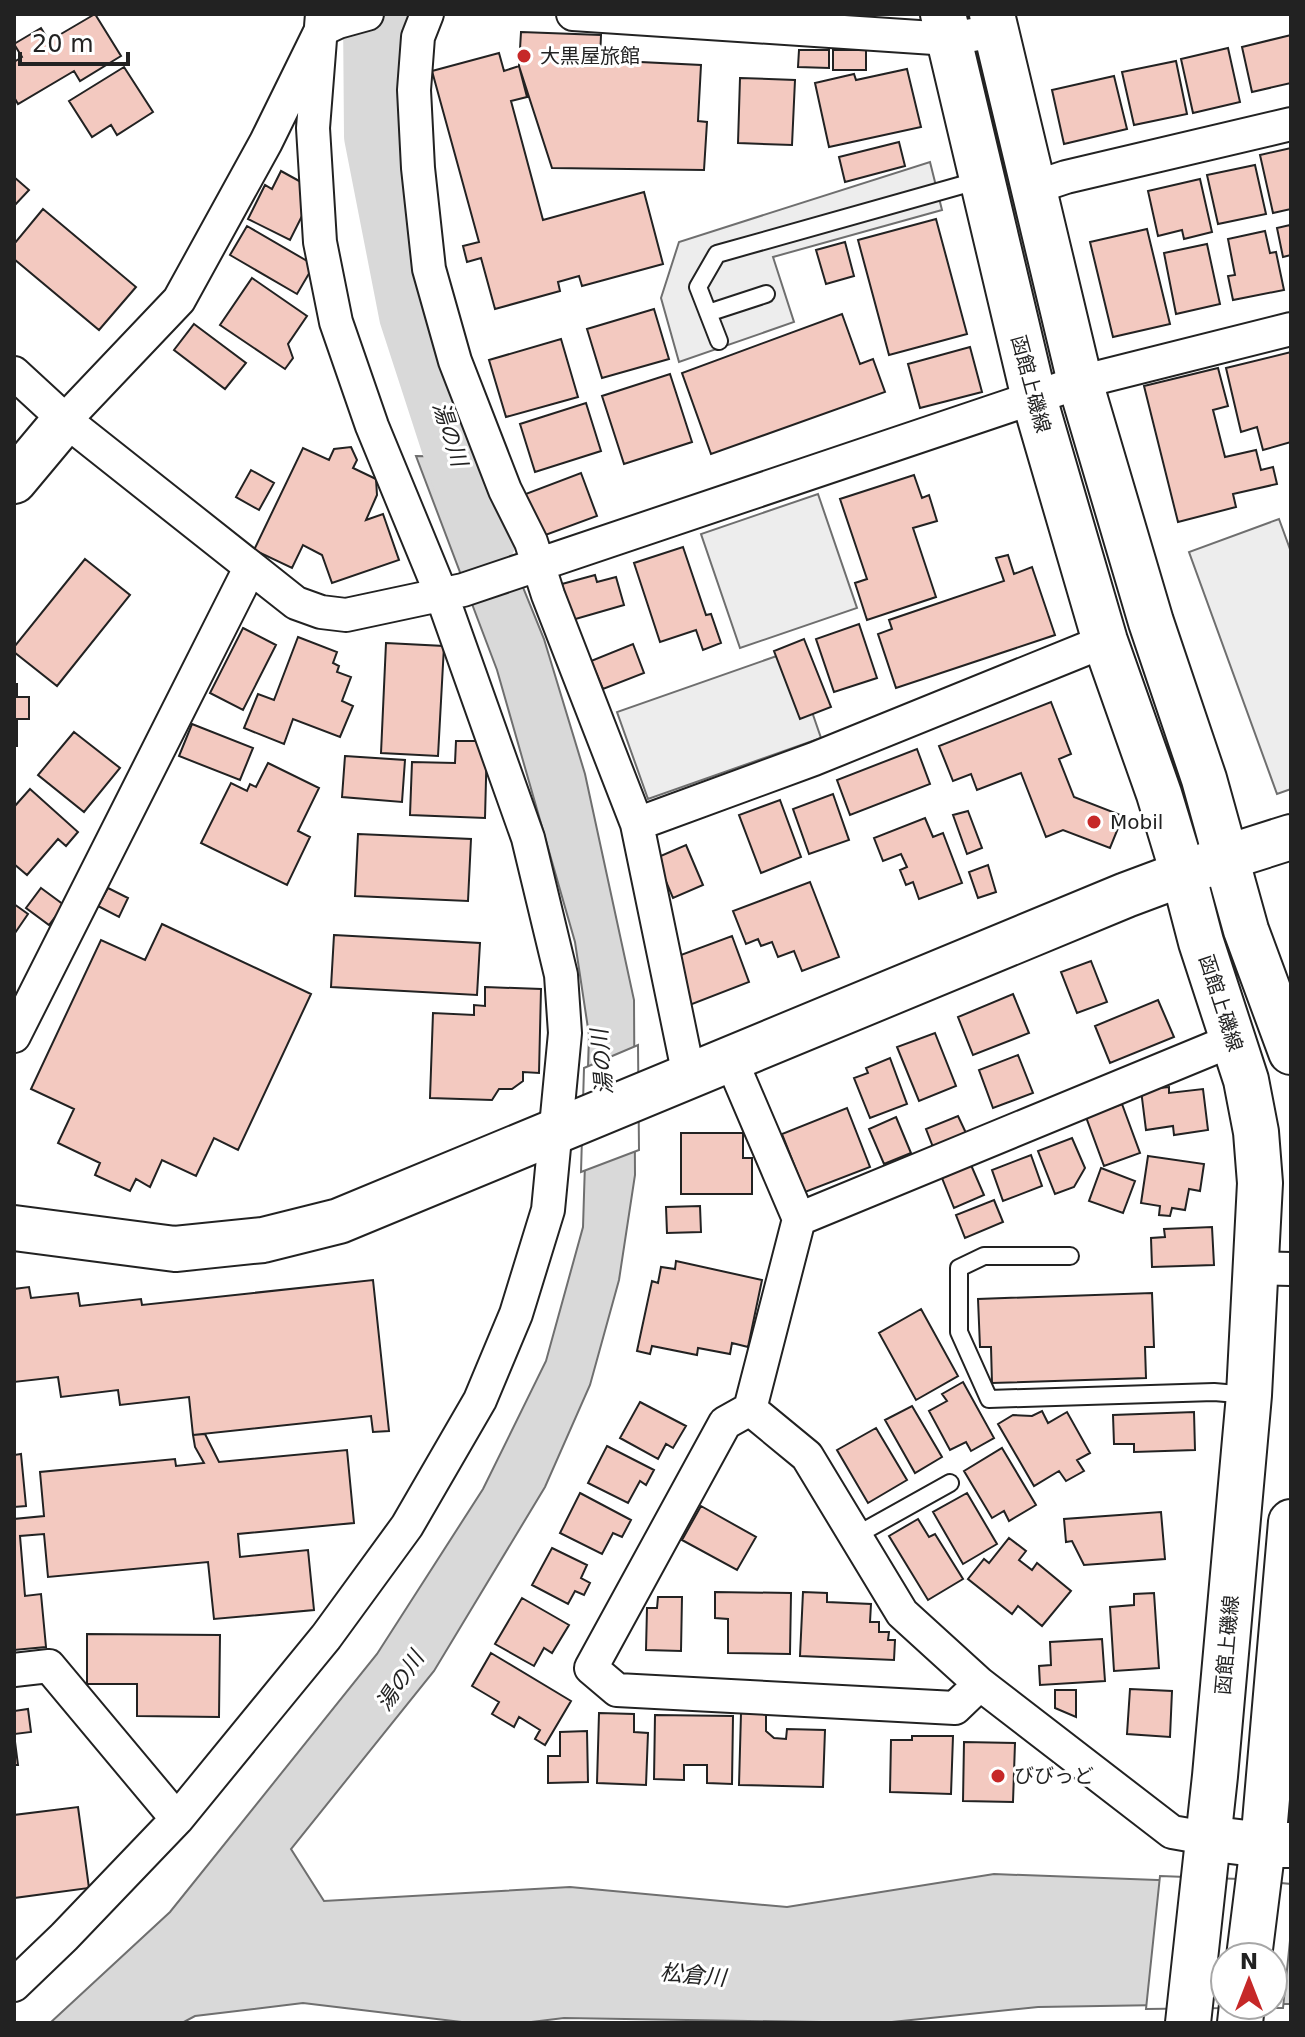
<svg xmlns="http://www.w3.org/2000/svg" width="1305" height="2037" viewBox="0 0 1305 2037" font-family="'DejaVu Sans','Noto Sans JP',sans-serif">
<rect width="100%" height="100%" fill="#fff"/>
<path fill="#ededed" stroke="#6f6f6f" stroke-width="2" d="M930,162L942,210L773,257L794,322L679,362L661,298L679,242Z
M818,494L857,608L740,648L701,534Z
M1279,519L1291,552V789L1277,794L1189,552Z
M791,651L821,738L648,799L617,712Z"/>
<path fill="#d9d9d9" stroke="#6f6f6f" stroke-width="2" d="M416,456L470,457L544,639L585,774L634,1000L635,1175L619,1280L590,1385L545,1487L434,1671L291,1849L324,1901L570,1887L787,1907L994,1874L1291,1885V2004H1273V1957H1225V2004L1038,2007L882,2023L564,2018L523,2023H470L303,2003L195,2016L182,2023H50L170,1912L377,1654L483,1489L546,1361L583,1227L589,1035L575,942L497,670Z"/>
<path fill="#fff" stroke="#6f6f6f" stroke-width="2" d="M638,1045L639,1150L581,1172L584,1068Z
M1160,1876L1239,1879L1291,1884V1931L1283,2008H1272L1269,2005H1273V1957H1225V2008L1146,2009Z"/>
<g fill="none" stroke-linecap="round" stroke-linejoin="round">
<path stroke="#d9d9d9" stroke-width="64" d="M375,14L376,136L411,315L484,540"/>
</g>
<path fill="#f3c9c0" stroke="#222" stroke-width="2" d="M95,14L121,56L80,81L74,71L18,104L14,97V62L22,57L14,44L41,28L49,41Z
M521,32L601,35L600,60L701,65L698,121L707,122L704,170L552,168L519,66Z
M1291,35V83L1252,92L1242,47Z
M1228,48L1240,102L1193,113L1181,59Z
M799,50H829V68L798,67Z
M833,50H866V70H833Z
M499,53L504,71L519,66L527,97L511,101L543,220L644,192L663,264L582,286L579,276L558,282L560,291L495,309L481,258L467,262L463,246L479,242L432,71Z
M1176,61L1187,114L1134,125L1122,72Z
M124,67L153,112L117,135L111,125L92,137L69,101Z
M907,69L921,127L829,147L815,83L854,74L856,80Z
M1114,76L1127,129L1064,144L1052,90Z
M740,78L795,80L792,145L738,143Z
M899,142L905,166L845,182L839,157Z
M1291,148V209L1273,213L1260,155Z
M1255,165L1266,214L1218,224L1207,175Z
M281,171L301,182L305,210L290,240L248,219L265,185L272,189Z
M14,177L29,190L14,206Z
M1200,179L1212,232L1184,239L1182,230L1158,236L1148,191Z
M43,209L136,287L99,330L14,259V244Z
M936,219L967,334L889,355L858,240Z
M1290,225L1291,255L1283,257L1277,228Z
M247,226L314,265L297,294L230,255Z
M1147,229L1170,324L1113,337L1090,242Z
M1265,231L1270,253L1276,252L1284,290L1233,300L1228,276L1235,275L1228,239Z
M845,242L854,276L826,284L816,250Z
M1207,244L1220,304L1176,314L1164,253Z
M252,278L307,316L288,344L293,358L285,369L220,325Z
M654,309L669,359L602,378L587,329Z
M842,314L860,364L873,359L885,392L711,454L682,373Z
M194,324L246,363L225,389L174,350Z
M561,339L578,397L506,417L489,360Z
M970,347L982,392L920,408L908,364Z
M1291,352V442L1263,450L1257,427L1241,432L1226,368Z
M1218,368L1228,406L1213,410L1225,457L1256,450L1261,470L1273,467L1277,484L1233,494L1236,507L1178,522L1144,386Z
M670,374L692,442L624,464L602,396Z
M586,403L601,451L535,472L520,424Z
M351,447L357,460L353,468L376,479L377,495L366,520L383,514L399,560L332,583L322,555L303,545L292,568L254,550L303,448L329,460L334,449Z
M251,470L274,483L259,510L236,497Z
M581,473L597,516L540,537L523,495Z
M914,475L922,498L929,495L937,521L913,528L936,597L867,620L855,583L867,579L840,499Z
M683,547L706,615L711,614L721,643L703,650L696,630L660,642L634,563Z
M1008,555L1014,574L1032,567L1055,635L896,688L878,634L892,629L889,620L1004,581L996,558Z
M85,559L130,595L57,686L14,652V647Z
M595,575L597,582L616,577L624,605L572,620L562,584Z
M859,624L877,678L834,692L816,639Z
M243,628L276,645L243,710L210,693Z
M298,637L337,652L333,663L339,666L337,672L351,677L342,701L353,706L340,737L293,719L284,744L244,728L258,694L274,700Z
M804,639L831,707L800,719L774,651Z
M386,643L444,646L438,756L381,753Z
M633,644L644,673L603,689L591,661Z
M14,684H17V697H29V719H17V746H14Z
M1051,702L1071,754L1059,759L1074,797L1123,816L1110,848L1063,830L1046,837L1021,773L977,790L971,774L953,781L939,746Z
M192,724L253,748L240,780L179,756Z
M74,732L120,768L84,812L38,775Z
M456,741H487L485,818L410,815L412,762L455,763Z
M917,749L930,784L850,815L837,780Z
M345,756L405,760L402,802L342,797Z
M268,763L319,788L298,831L310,837L287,885L201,843L231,783L247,791L250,784L256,787Z
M30,789L78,832L66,846L58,839L27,875L14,864V807Z
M833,794L849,840L809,854L793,809Z
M780,800L801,857L761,873L739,815Z
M968,811L982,848L967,854L953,815Z
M925,818L933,837L943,833L962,883L919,899L913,882L906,885L900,870L907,867L901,854L883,861L874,838Z
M358,834L471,839L468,901L355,896Z
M686,845L703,885L673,898L656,858Z
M988,865L996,892L978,898L969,872Z
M810,882L839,957L802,971L794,951L778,957L772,942L761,946L758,939L746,944L733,911Z
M41,888L64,905L49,925L26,908Z
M108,888L128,898L119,917L98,906Z
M14,904L28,914L15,933L14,932Z
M162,924L311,994L238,1150L214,1138L196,1176L162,1160L150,1187L136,1179L130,1191L95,1175L100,1163L58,1143L74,1109L31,1089L101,940L145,960Z
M334,935L480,943L477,995L331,987Z
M732,936L749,982L687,1006L670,959Z
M1091,961L1107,1002L1077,1013L1061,972Z
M485,987L541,989L539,1073L523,1072V1081L512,1089H499L492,1100L430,1098L433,1013L474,1015V1005L485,1006Z
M1013,994L1029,1033L973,1055L958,1017Z
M1158,1000L1174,1037L1110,1063L1095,1026Z
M935,1033L956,1086L919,1101L897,1047Z
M1018,1055L1033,1093L993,1108L979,1070Z
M890,1058L907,1104L870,1118L854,1078L868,1073L866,1068Z
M1169,1087V1093L1203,1089L1208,1130L1174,1135L1173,1126L1146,1130L1141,1090Z
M1122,1104L1140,1153L1104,1166L1086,1117Z
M847,1108L870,1167L805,1192L782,1134Z
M958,1116L966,1133L933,1147L926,1129Z
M896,1117L911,1153L884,1164L869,1129Z
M681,1133H743V1158H752V1194H681Z
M1072,1138L1085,1168L1074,1187L1055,1194L1038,1151Z
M1031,1155L1042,1186L1003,1201L992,1170Z
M1148,1156L1204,1164L1200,1191L1189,1189L1185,1210L1172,1208L1170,1216L1159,1215L1160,1206L1141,1203Z
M971,1165L984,1195L954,1208L942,1178Z
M1101,1168L1135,1181L1123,1213L1089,1201Z
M994,1200L1003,1222L965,1238L956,1215Z
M700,1206L701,1232L667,1233L666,1207Z
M1212,1227L1214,1265L1152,1267L1151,1238L1165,1237L1164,1229Z
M676,1261L762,1280L748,1347L732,1343L730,1354L698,1348L697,1355L652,1346L650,1354L637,1351L652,1281L658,1283L661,1267L675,1269Z
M373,1280L389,1431L373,1432L371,1416L193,1435L189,1397L120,1405L118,1390L61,1397L58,1377L14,1382V1289L29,1287L31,1298L78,1293L80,1306L141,1299L142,1305Z
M1152,1293L1154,1347H1145L1146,1378L992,1383L991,1347H980L978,1299Z
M921,1309L958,1376L916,1400L879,1333Z
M963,1382L994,1438L971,1451L966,1442L950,1450L929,1411L947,1401L942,1394Z
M640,1402L686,1426L673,1448L666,1444L658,1459L620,1438Z
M912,1406L942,1457L915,1473L885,1420Z
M1042,1411L1048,1423L1067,1412L1090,1453L1077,1460L1084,1471L1066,1481L1059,1471L1034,1486L998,1424L1013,1415L1032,1416Z
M1194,1412L1195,1450L1134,1452V1444H1114L1113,1415Z
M876,1428L907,1480L868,1503L837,1450Z
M205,1434L219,1462L347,1450L354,1523L238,1534L240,1557L308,1550L314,1610L214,1619L208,1562L48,1577L44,1534L20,1536L25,1596L41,1594L46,1647L14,1650V1519L44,1516L40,1472L175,1459L176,1466L204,1463L195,1447L193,1435Z
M607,1446L654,1470L646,1485L640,1481L628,1503L588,1483Z
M1002,1448L1036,1505L1009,1521L1004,1511L992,1518L964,1471Z
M21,1454L26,1506L14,1507V1455Z
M580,1493L631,1520L622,1537L613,1533L602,1554L560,1533Z
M967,1493L997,1544L963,1564L933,1512Z
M701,1506L756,1537L737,1570L682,1540Z
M1161,1512L1165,1559L1084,1565L1072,1541L1066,1542L1064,1519Z
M918,1519L929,1537L935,1534L963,1579L928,1600L889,1536Z
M1009,1538L1026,1551L1019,1560L1032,1570L1037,1563L1071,1591L1042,1626L1018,1606L1012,1614L968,1579L984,1559L989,1563Z
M552,1548L587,1565L581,1578L590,1583L584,1595L575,1591L568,1604L532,1585Z
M715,1592L791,1593L790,1654L728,1653V1619L715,1618Z
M803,1592L827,1593V1602L871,1604L870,1622H879V1632H889L888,1640H895L894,1660L800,1656Z
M1154,1593L1159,1668L1114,1671L1110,1607L1134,1605V1594Z
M658,1597H682L681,1651L646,1650L647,1608H657Z
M522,1598L569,1625L552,1653L544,1648L534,1666L495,1644Z
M87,1634L220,1635L219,1717L137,1716V1684H87Z
M1102,1639L1105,1681L1040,1685L1039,1666L1051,1665L1050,1642Z
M491,1653L571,1701L545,1745L535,1739L540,1730L519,1717L514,1727L492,1714L499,1702L472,1686Z
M1130,1689L1172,1691L1170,1737L1127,1734Z
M1055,1690H1076V1717L1055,1708Z
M28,1709L31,1732L14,1734L18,1765H14V1711Z
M599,1713L634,1714V1732L648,1733L646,1785L597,1783Z
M741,1713L766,1714V1731L774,1738L786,1739L787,1729L825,1730L823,1787L739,1785Z
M655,1715L733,1716L732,1784L707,1783V1765H684V1780L654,1779Z
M587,1731L588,1782L548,1783V1756H560V1732Z
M912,1736H953L951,1794L890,1792L891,1740H912Z
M964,1742L1015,1743L1013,1802L963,1801Z
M78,1807L89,1888L14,1898V1815Z"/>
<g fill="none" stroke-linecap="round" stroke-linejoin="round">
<defs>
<path id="lane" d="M708,313L766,294
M719,341L698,287L717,254L980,180
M1070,1256H984L959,1268V1332L989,1399L1214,1392L1249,1395
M855,1536L950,1483"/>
<path id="street" d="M427,14L418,37L414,90L418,168L429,269L455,361L505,490L531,542L548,595L637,824L689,1076
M573,14L949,39L996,31
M1033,188L1066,177L1291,124
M14,373L65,420L296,603L321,612L346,615L463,590L1080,382L1291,329
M65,420L179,300L266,142L321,30L338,22L367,14
M637,824L814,759L1105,641
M14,1036L250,568
M731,1060L799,1219L750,1409L807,1456L902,1613L980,1684L1172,1832L1206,1838
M799,1219L1233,1040
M1256,1268L1291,1269
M750,1409L725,1423L591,1668L617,1690L955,1708L980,1684
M14,1670L49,1666L177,1819
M14,1985L64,1937L177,1819L326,1637L407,1526L480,1400L516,1314L548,1210L565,1033L561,975L528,838L442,596L372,426L336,322L320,242L313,128L322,14"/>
<path id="secondary" d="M14,481L65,420
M14,1228L175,1249L263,1240L339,1221L1126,895L1225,858L1291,837
M1206,1838L1263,1845H1291"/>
<path id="primary" d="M943,14L1034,398L1105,641L1159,794L1183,873L1201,942L1246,1080L1256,1132L1260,1183L1249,1395L1215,1776L1188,2023
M992,14L1080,382L1151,622L1204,779L1246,930L1291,1052
M1249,1957L1263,1845L1291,1522
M1240,2023L1242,2005"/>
</defs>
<use href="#lane" stroke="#222" stroke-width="20"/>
<use href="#street" stroke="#222" stroke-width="36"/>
<use href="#secondary" stroke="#222" stroke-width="48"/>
<use href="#primary" stroke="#222" stroke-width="48"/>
<use href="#lane" stroke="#fff" stroke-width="16"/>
<use href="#street" stroke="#fff" stroke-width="32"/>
<use href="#secondary" stroke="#fff" stroke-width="44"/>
<use href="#primary" stroke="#fff" stroke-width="44"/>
</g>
<g fill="#c62828" stroke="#fff" stroke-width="3">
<circle cx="524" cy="56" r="8"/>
<circle cx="1094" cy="822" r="8"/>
<circle cx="998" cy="1776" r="8"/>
</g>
<g text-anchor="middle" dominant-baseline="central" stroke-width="6" stroke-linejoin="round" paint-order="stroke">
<g font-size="20" fill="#222" stroke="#fff" text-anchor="start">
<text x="540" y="56">大黒屋旅館</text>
<text x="1110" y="822">Mobil</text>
<text x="1014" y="1776">びびっど</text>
</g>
<g font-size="20" fill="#222" stroke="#fff">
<text transform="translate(1031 384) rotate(75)">函館上磯線</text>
<text transform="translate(1221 1003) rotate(72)">函館上磯線</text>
<text transform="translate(1227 1645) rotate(-85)">函館上磯線</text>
</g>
<g font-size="22" font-style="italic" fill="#222" stroke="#fff">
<text transform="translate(450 434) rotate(72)">湯の川</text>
<text transform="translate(602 1062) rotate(-95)">湯の川</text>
<text transform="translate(400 1681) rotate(-56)">湯の川</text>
<text transform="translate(693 1975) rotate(5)">松倉川</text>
</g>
</g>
<rect width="1305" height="2037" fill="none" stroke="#222222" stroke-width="32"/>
<g transform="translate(1249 1981)"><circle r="38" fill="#ffffff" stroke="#a7a7a7" stroke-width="2"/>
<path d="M0-6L14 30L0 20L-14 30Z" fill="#c62828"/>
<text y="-12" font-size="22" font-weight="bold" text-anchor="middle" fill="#222222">N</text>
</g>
<path d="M20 52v12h108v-12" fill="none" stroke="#222222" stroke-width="4"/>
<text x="32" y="52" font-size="24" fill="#222222" stroke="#ffffff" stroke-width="6" paint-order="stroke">20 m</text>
</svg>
